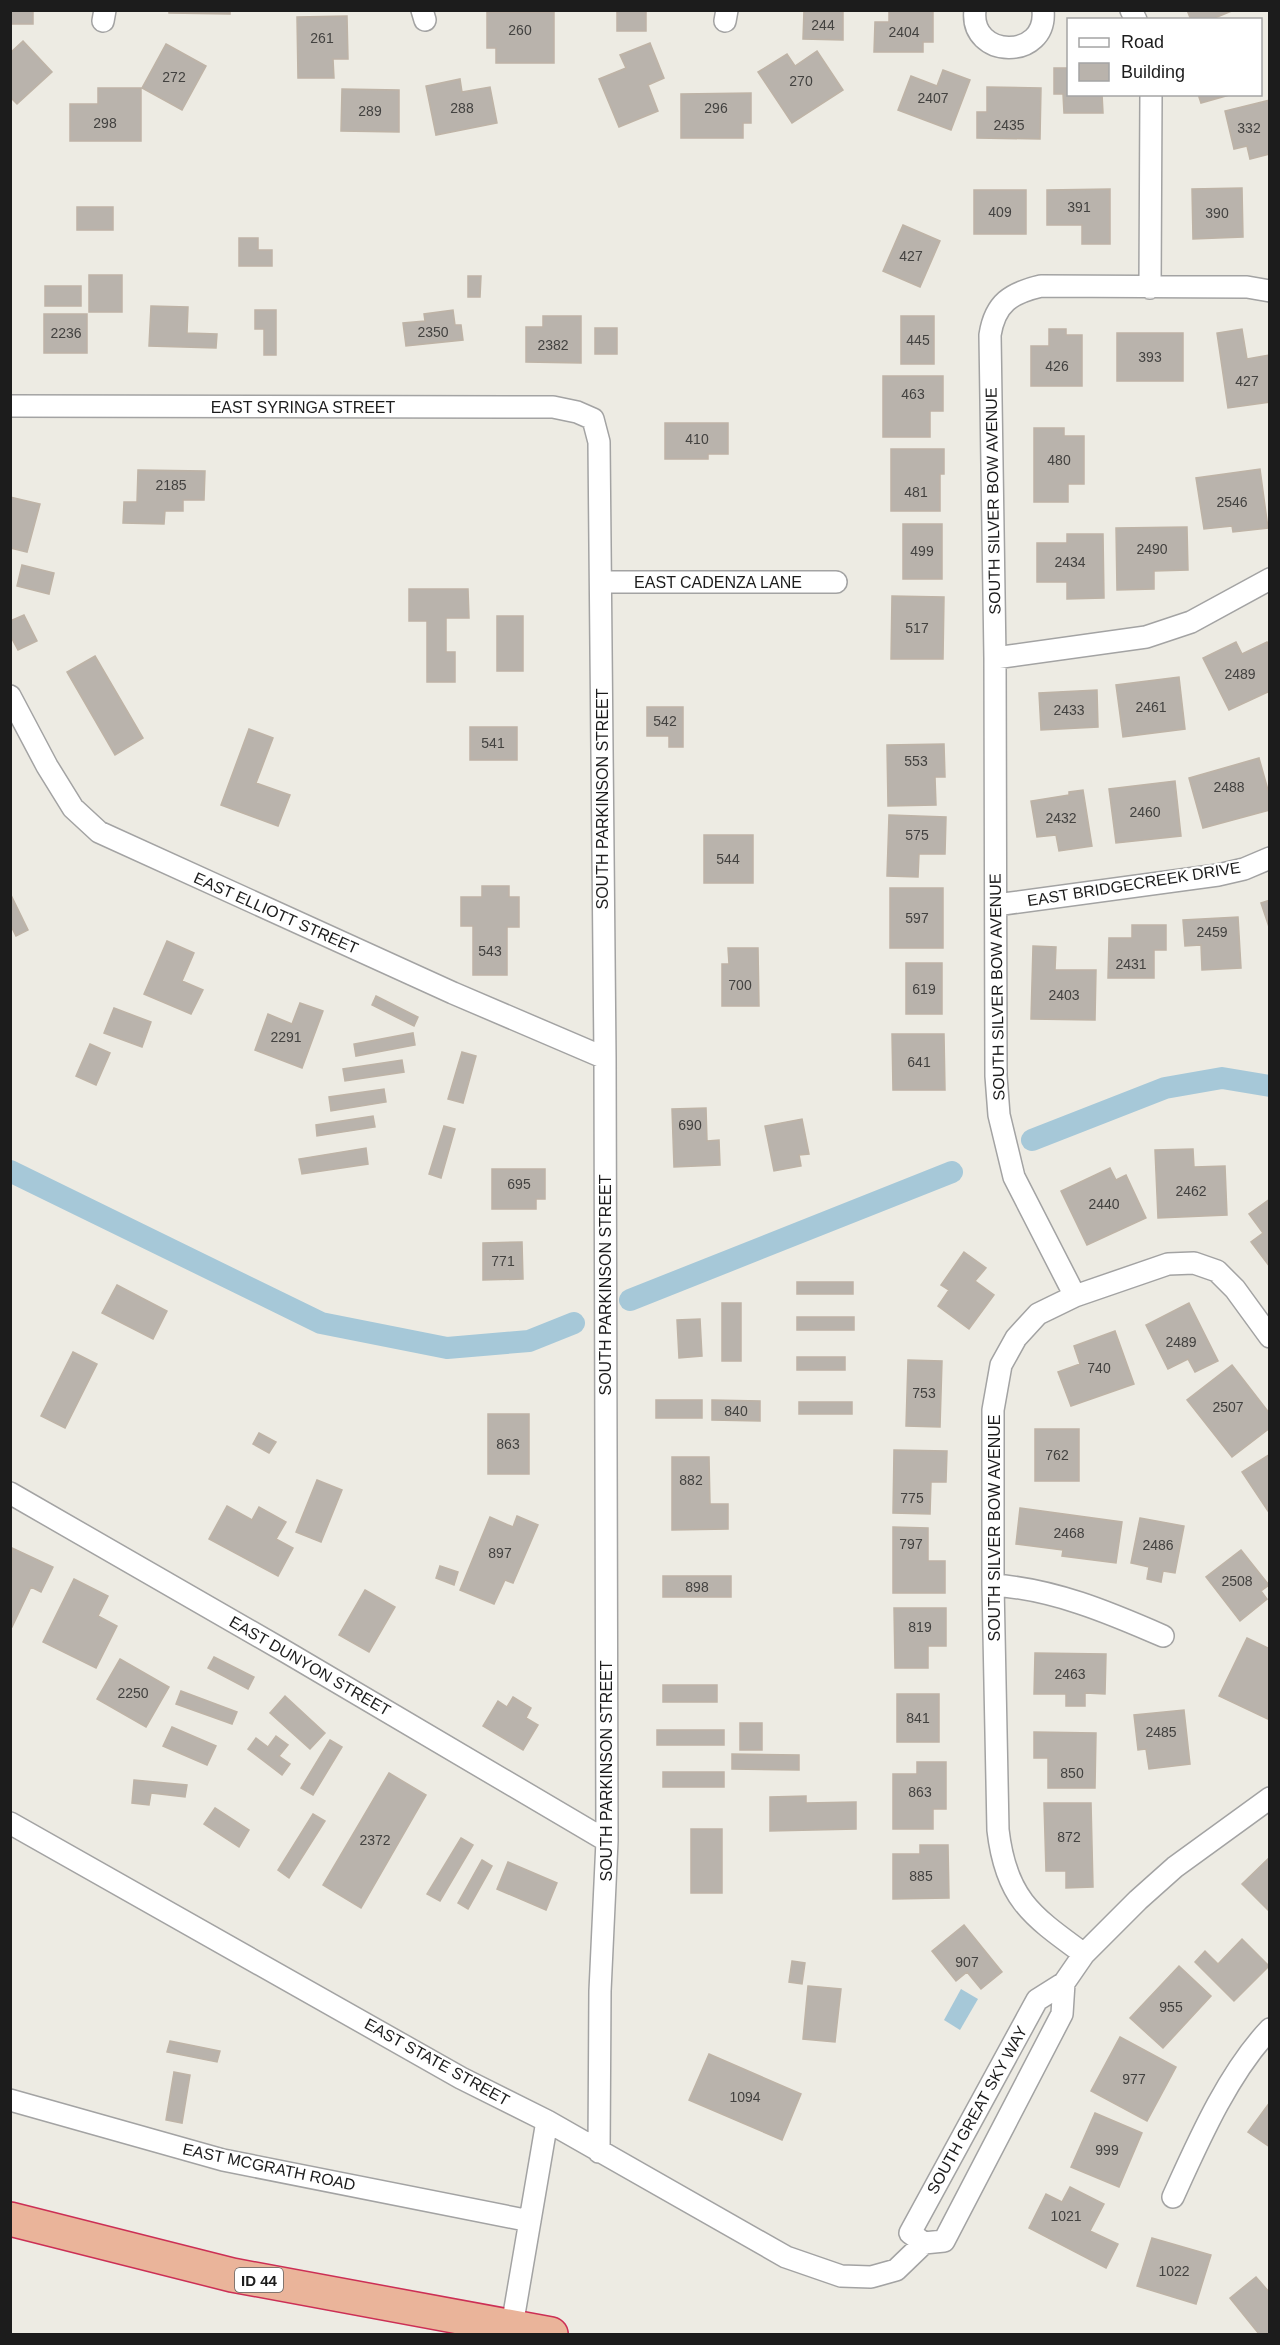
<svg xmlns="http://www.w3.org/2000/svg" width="1280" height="2345" viewBox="0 0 1280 2345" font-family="Arial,sans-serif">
<rect width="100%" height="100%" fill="#edebe3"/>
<path fill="#a6c8d8" d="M961,1989L978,1999L960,2030L944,2020Z"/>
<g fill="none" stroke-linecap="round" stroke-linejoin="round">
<path stroke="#a6c8d8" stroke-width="22" d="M1032,1140L1165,1088L1222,1078L1270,1086
M10,1171L321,1323L447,1348L529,1341L574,1323
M630,1300L952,1172"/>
</g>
<path fill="#b9b3ac" stroke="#beb3a6" stroke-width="1.5" d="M10,10H33V24H10Z
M169,10H230V14L169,13Z
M617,10H646V31H617Z
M804,10H843V40L803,39Z
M889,10H933V42H923V52H874L875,22H889Z
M1187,10H1234L1210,20H1191Z
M487,12H554V63H496V48H487Z
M347,16L348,59H333L334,78H298L297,17Z
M23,41L52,72L17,104L10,97V53Z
M650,43L664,78L648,85L658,111L619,127L599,79L626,68L620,55Z
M166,44L206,66L182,110L142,88Z
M817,51L843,90L792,123L758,72L787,54L795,66Z
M1054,68H1068V94H1102L1103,113H1064L1063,94H1054Z
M943,70L970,80L951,130L898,110L911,76L937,86Z
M460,79L462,92L490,87L497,123L436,135L426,86Z
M987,87L1041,88L1040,139L977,138V112H987Z
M98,88H141V141H70V104H98Z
M342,89L399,90V132L341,131Z
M751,93V123H743V138H681V94Z
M1198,94H1233L1201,103Z
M1270,100V154L1250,159L1247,146L1234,149L1225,111Z
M1242,188L1243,237L1193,239L1192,189Z
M1110,189V244H1082V225H1047V190Z
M974,190H1026V234H974Z
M77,207H113V230H77Z
M903,225L940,241L920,287L883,271Z
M239,238H258V250H272V266H239Z
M89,275H122V312H89Z
M468,276H481L480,297H468Z
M45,286H81V306H45Z
M151,306L188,307L187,333L217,334L216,348L149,346Z
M255,310H276V355H264V329H255Z
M453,310L455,325H461L463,340L406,346L403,323L425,321L424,314Z
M44,314H87V353H44Z
M543,316H581V363L526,362V327H543Z
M901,316H934V364H901Z
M595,328H617V354H595Z
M1049,329H1066V335H1082V386H1031V346H1049Z
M1242,329L1247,359L1270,355V402L1228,408L1217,333Z
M1117,333H1183V381H1117Z
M883,376H943V411H930V437H883Z
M665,423H728V454H708V459H665Z
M1034,428H1064V436H1084V484H1068V502H1034Z
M891,449H944V474H940V511H891Z
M1260,469L1268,528L1233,532L1232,526L1204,529L1196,478Z
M138,470L205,471L204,500H183V511H165L164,524L123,523L124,502H137Z
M10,497L40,504L27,552L10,548Z
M903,524H942V579H903Z
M1187,527L1188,570L1154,571V589L1117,590L1116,528Z
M1067,534H1103L1104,598L1067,599V582H1037V543H1067Z
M22,565L54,573L49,594L17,586Z
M409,589H468L469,618H446V652H455V682H427V621H409Z
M892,596L944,597L943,659H891Z
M24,615L37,641L18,650L10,635V621Z
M497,616H523V671H497Z
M1236,642L1242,654L1267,642L1270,647V691L1229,710L1203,658Z
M95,656L143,738L115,755L67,672Z
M1179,677L1185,729L1123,737L1116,685Z
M1097,690L1098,727L1041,730L1039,693Z
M647,707H683V747H669V736H647Z
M470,727H517V760H470Z
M249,729L273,738L256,783L290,795L278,826L221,805Z
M944,744L945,777H935L936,805L888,806L887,745Z
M1259,758L1270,797V810L1203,828L1189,778Z
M1175,781L1181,836L1116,843L1109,789Z
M1083,790L1092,846L1059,851L1056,835L1037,837L1031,801L1069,795V792Z
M889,815L946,817L945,854H919L918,877L887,876Z
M704,835H753V883H704Z
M482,886H509V897H519V927H507V975H473V926H461V897H482Z
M890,888H943V948H890Z
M10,893L28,930L16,936L10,924Z
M1270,900V930L1261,903Z
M1238,917L1241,968L1202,970L1201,945L1185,946L1183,920Z
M1132,925H1166V950H1154V978H1108L1109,938H1132Z
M167,941L194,953L182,981L203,990L191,1014L144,994Z
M1033,946L1056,947L1055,970H1096L1095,1020L1031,1019Z
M728,948H758L759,1006H722V964H729Z
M906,963H942V1014H906Z
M376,996L418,1017L414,1026L372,1005Z
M300,1003L323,1011L302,1068L255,1050L268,1014L292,1024Z
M114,1008L151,1022L142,1047L104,1033Z
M413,1033L415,1045L356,1056L354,1044Z
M892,1034H944L945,1090H893Z
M90,1044L110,1053L96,1085L76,1076Z
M462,1052L476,1056L463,1103L448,1099Z
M402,1060L404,1072L345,1081L343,1069Z
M384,1089L386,1102L331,1111L329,1097Z
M706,1108L707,1141L719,1140L720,1165L674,1167L672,1109Z
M373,1116L375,1127L317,1136L316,1125Z
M802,1119L809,1154L799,1155L801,1166L774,1171L765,1126Z
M444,1126L455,1129L441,1178L429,1174Z
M366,1148L368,1164L302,1174L299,1159Z
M1193,1149L1194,1167L1225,1166L1227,1215L1158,1218L1155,1150Z
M1110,1168L1116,1180L1126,1175L1146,1218L1087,1245L1061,1191Z
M492,1169H545V1199H536V1209H492Z
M1270,1199V1267L1251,1242L1263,1233L1249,1214Z
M522,1242L523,1279L483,1280V1243Z
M964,1252L986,1268L975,1281L994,1295L969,1329L938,1306L949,1290L941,1285Z
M797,1282H853V1294H797Z
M117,1285L167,1311L153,1339L102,1313Z
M722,1303H741V1361H722Z
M1189,1303L1218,1361L1195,1372L1188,1359L1168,1369L1146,1325Z
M797,1317H854V1330H797Z
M700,1319L702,1356L679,1358L677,1320Z
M1115,1331L1134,1384L1071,1406L1058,1372L1080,1364L1074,1346Z
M73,1352L97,1364L65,1428L41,1416Z
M797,1357H845V1370H797Z
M908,1360L942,1361L940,1427L906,1426Z
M1232,1365L1270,1414V1428L1232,1457L1187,1400Z
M656,1400H702V1418H656Z
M712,1400L760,1401V1421L712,1420Z
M799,1402H852V1414H799Z
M488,1414H529V1474H488Z
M1035,1429H1079V1481H1035Z
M259,1433L276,1442L269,1453L253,1444Z
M894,1450L947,1451L946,1482H931L930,1514L893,1513Z
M1270,1454V1514L1242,1472Z
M672,1457H709L710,1504H728V1529L672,1530Z
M317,1480L342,1490L321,1542L296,1532Z
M227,1506L252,1520L259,1507L286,1522L276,1539L293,1548L278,1576L209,1539Z
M1020,1508L1122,1522L1116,1563L1062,1556L1063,1550L1016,1544Z
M517,1516L538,1525L513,1583L505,1580L494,1604L460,1590L490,1517L513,1527Z
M1140,1518L1184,1526L1175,1573L1163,1571L1161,1582L1147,1579L1149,1567L1131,1563Z
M893,1527L928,1528V1561H945V1593H893Z
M12,1548L53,1567L41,1592L31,1587L12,1627L10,1626Z
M1241,1550L1269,1585L1261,1591L1267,1599L1240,1621L1206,1577Z
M440,1566L458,1572L454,1585L436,1578Z
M663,1576H731V1597H663Z
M74,1579L108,1596L98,1616L117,1626L96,1668L43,1642Z
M365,1590L395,1607L369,1652L339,1635Z
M894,1608H946V1646H928V1668H895Z
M1247,1638L1270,1649V1720L1219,1696Z
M1035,1653L1106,1654L1105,1694L1085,1693V1706H1066V1694H1034Z
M214,1657L254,1677L248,1689L208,1668Z
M120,1659L169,1687L146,1727L97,1699Z
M663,1685H717V1702H663Z
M181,1691L237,1712L232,1724L176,1704Z
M897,1694H939V1742H897Z
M285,1696L325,1733L310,1749L270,1713Z
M513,1697L531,1708L526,1718L538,1725L523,1750L483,1726L498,1701L507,1707Z
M1184,1710L1190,1764L1149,1769L1146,1749L1138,1750L1134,1715Z
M740,1723H762V1750H740Z
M172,1727L216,1746L207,1765L163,1746Z
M657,1730H724V1745H657Z
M1034,1732L1096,1733L1095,1788H1048V1758H1034Z
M276,1736L288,1745L279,1756L290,1764L282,1775L248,1749L256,1738L268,1747Z
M330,1740L342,1747L313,1795L301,1788Z
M732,1754L799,1755V1770L732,1769Z
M917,1762H946V1809H933V1829H893V1774H917Z
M663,1772H724V1787H663Z
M389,1773L426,1795L361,1908L323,1885Z
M134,1780L187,1785L185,1797L151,1793L149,1805L132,1803Z
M806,1796V1803L856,1802V1829L770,1831V1797Z
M1044,1803H1091L1093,1887L1066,1888V1871H1046Z
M215,1808L249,1830L239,1847L204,1824Z
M313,1814L325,1821L289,1878L278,1870Z
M691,1829H722V1893H691Z
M461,1838L473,1845L440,1901L427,1894Z
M920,1845H948L949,1898L893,1899V1854H920Z
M1270,1857V1912L1242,1884Z
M482,1860L492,1866L468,1909L458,1903Z
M508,1862L557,1883L546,1910L497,1889Z
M964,1925L1002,1972L981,1989L967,1972L956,1981L932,1951Z
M1242,1939L1269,1966L1234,2001L1195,1962L1205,1951L1218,1964Z
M792,1961L805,1963L802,1984L789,1982Z
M1179,1966L1211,1996L1163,2048L1130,2018Z
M808,1986L841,1989L835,2042L803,2039Z
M1120,2037L1176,2067L1147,2121L1091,2091Z
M170,2041L220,2051L217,2062L167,2052Z
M709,2054L801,2094L782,2140L689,2100Z
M174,2072L190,2075L182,2123L166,2120Z
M1270,2102V2147L1248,2132Z
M1095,2113L1142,2133L1119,2187L1071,2167Z
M1070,2187L1104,2204L1090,2231L1118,2244L1106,2268L1029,2228L1046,2194L1062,2202Z
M1152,2238L1211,2255L1196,2304L1137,2286Z
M1256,2277L1270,2293V2334H1259L1230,2298Z"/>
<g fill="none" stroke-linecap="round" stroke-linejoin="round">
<defs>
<path id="minor" d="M422,10L425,20
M975,10C969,59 1048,61 1043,10
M1131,10L1136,20
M103,21L105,10
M725,21L727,10
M1150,288L1151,94
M10,406L553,407L577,412L593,419L599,442L605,1058L607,1841L600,1991L599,2152
M601,582H836
M995,658L1146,637L1191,622L1270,579
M10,696L47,766L73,808L99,832L453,993L605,1058
M996,905L1218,875L1244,869L1270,858
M1075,1296L1014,1177L999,1115L996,1076L995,658L990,335C995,303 1011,293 1041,286L1247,287L1270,291
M10,1493L288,1653L607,1841
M993,1585C1053,1589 1108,1612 1163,1636
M10,1823L461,2078L547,2121L786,2257L841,2276L871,2277L896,2270L924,2243
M1084,1954C1032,1916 1006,1899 998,1830L993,1585V1410L1001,1365L1016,1338L1038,1314L1075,1296L1168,1264L1194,1263L1217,1271L1235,1289L1270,1337
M1064,1983L1062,2014L944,2241L924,2243L910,2233L1037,2000L1064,1983L1084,1954L1138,1900L1175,1867L1270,1798
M10,2100L223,2160L530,2221
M1173,2197C1198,2142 1228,2073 1270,2029
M512,2326L547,2121"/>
<path id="trunk" d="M10,2219L232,2275L551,2334"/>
</defs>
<use href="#minor" stroke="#a3a3a3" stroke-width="24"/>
<use href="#trunk" stroke="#cc2f55" stroke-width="36"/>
<use href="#minor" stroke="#fff" stroke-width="21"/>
<use href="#trunk" stroke="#eab49a" stroke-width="33"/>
</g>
<g text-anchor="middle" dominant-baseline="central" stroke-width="4.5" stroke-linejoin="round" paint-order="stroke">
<g font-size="14" fill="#434240">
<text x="823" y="25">244</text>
<text x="520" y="30">260</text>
<text x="904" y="32">2404</text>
<text x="322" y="38">261</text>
<text x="174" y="77">272</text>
<text x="801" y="81">270</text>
<text x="933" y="98">2407</text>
<text x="462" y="108">288</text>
<text x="716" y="108">296</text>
<text x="370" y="111">289</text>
<text x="105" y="123">298</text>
<text x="1009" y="125">2435</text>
<text x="1249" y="128">332</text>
<text x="1079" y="207">391</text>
<text x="1000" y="212">409</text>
<text x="1217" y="213">390</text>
<text x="911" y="256">427</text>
<text x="433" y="332">2350</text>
<text x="66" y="333">2236</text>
<text x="918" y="340">445</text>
<text x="553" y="345">2382</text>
<text x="1150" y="357">393</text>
<text x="1057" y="366">426</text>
<text x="1247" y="381">427</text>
<text x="913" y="394">463</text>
<text x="697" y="439">410</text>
<text x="1059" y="460">480</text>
<text x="171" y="485">2185</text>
<text x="916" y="492">481</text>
<text x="1232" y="502">2546</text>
<text x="1152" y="549">2490</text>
<text x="922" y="551">499</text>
<text x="1070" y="562">2434</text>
<text x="917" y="628">517</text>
<text x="1240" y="674">2489</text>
<text x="1151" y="707">2461</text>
<text x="1069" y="710">2433</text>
<text x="665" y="721">542</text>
<text x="493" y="743">541</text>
<text x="916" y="761">553</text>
<text x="1229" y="787">2488</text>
<text x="1145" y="812">2460</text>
<text x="1061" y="818">2432</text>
<text x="917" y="835">575</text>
<text x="728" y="859">544</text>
<text x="917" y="918">597</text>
<text x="1212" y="932">2459</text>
<text x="490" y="951">543</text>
<text x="1131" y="964">2431</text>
<text x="740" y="985">700</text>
<text x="924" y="989">619</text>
<text x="1064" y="995">2403</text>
<text x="286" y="1037">2291</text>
<text x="919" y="1062">641</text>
<text x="690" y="1125">690</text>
<text x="519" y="1184">695</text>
<text x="1191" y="1191">2462</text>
<text x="1104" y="1204">2440</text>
<text x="503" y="1261">771</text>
<text x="1181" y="1342">2489</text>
<text x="1099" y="1368">740</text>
<text x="924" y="1393">753</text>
<text x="1228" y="1407">2507</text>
<text x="736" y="1411">840</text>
<text x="508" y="1444">863</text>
<text x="1057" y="1455">762</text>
<text x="691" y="1480">882</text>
<text x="912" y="1498">775</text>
<text x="1069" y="1533">2468</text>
<text x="911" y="1544">797</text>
<text x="1158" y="1545">2486</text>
<text x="500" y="1553">897</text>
<text x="1237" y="1581">2508</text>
<text x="697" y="1587">898</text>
<text x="920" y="1627">819</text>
<text x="1070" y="1674">2463</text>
<text x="133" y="1693">2250</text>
<text x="918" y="1718">841</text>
<text x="1161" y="1732">2485</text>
<text x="1072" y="1773">850</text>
<text x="920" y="1792">863</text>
<text x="1069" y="1837">872</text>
<text x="375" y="1840">2372</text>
<text x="921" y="1876">885</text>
<text x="967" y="1962">907</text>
<text x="1171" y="2007">955</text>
<text x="1134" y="2079">977</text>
<text x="745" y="2097">1094</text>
<text x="1107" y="2150">999</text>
<text x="1066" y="2216">1021</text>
<text x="1174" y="2271">1022</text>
</g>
<rect fill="#fff" stroke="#606060" stroke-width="1.5" x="235" y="2268" width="48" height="24" rx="4.5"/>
<g font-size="15" font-weight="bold" fill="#1c1c1c">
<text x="259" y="2280">ID 44</text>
</g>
<g font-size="16" fill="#1c1c1c" stroke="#fff">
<text x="303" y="407">EAST SYRINGA STREET</text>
<text transform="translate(993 501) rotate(-91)">SOUTH SILVER BOW AVENUE</text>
<text x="718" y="582">EAST CADENZA LANE</text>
<text transform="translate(602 799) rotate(-90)">SOUTH PARKINSON STREET</text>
<text transform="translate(1134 884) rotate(-9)">EAST BRIDGECREEK DRIVE</text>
<text transform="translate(276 913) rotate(24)">EAST ELLIOTT STREET</text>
<text transform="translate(997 987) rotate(-91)">SOUTH SILVER BOW AVENUE</text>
<text transform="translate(605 1285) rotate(-90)">SOUTH PARKINSON STREET</text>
<text transform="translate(994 1528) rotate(-90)">SOUTH SILVER BOW AVENUE</text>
<text transform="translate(310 1666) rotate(30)">EAST DUNYON STREET</text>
<text transform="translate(606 1771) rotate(-90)">SOUTH PARKINSON STREET</text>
<text transform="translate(437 2062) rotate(29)">EAST STATE STREET</text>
<text transform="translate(977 2110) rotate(-61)">SOUTH GREAT SKY WAY</text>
<text transform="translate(269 2167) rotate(12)">EAST MCGRATH ROAD</text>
</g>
</g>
<rect width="1280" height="2345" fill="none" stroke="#1c1c1c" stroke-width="24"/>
<rect x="1067" y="18" width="195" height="78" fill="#ffffff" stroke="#a4a4a4" stroke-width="1.5"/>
<rect x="1079" y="38" width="30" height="9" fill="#ffffff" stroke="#a4a4a4" stroke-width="1.5"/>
<text x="1121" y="48" font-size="18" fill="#1c1c1c">Road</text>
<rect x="1079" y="63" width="30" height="18" fill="#b9b3ac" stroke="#a4a4a4" stroke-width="1.5"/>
<text x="1121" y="78" font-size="18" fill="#1c1c1c">Building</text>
</svg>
